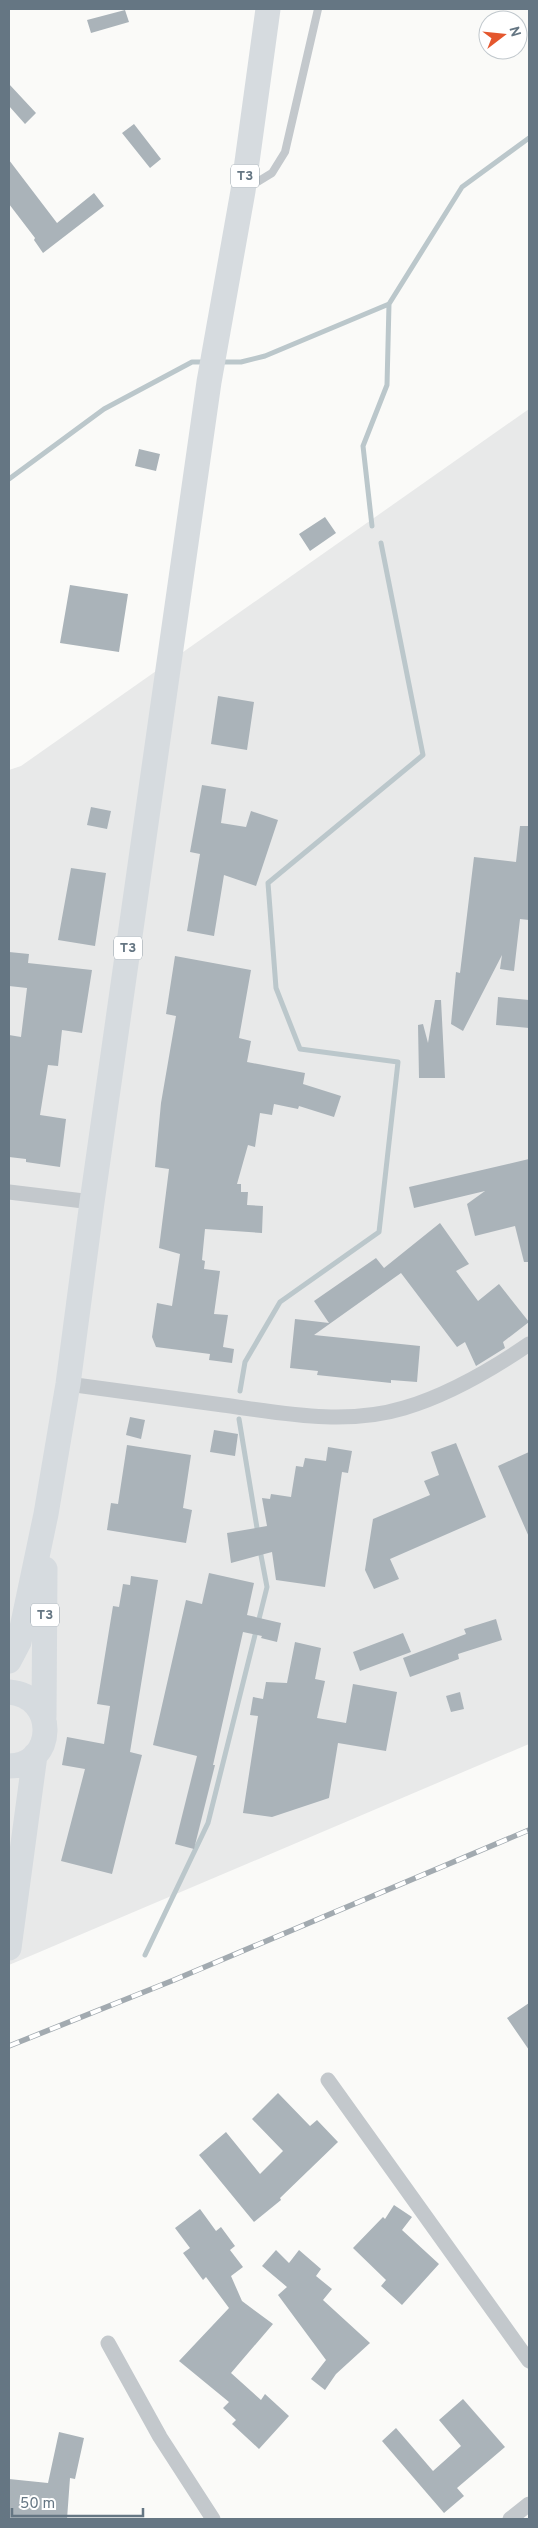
<svg xmlns="http://www.w3.org/2000/svg" width="538" height="2528" viewBox="0 0 538 2528" font-family="Overpass,sans-serif">
<rect width="100%" height="100%" fill="#fafaf8"/>
<path fill="#e8e9e9" d="M529,409V1744L9,1965V770L21,766Z"/>
<g fill="none" stroke-linecap="round" stroke-linejoin="round">
<path stroke="#bbc7cb" stroke-width="5" d="M220,362H241L265,356L389,304L462,187L529,138
M9,479L104,409L192,362H206
M372,526L363,446L387,385L389,304
M240,1391L245,1362L280,1302L379,1232L398,1062L300,1049L276,988L268,883L423,755L381,543
M239,1419L258,1534
M145,1955L208,1823L267,1587L260,1550"/>
</g>
<path fill="#aab3b9" d="M125,10L129,22L91,33L87,20Z
M9,84L36,113L25,124L9,106Z
M134,124L161,159L150,168L122,133Z
M9,160L57,223L94,193L104,206L43,253L34,240L35,238L9,204Z
M139,449L160,454L156,471L135,466Z
M325,517L336,533L310,551L299,534Z
M70,585L128,594L119,652L60,643Z
M218,696L254,702L247,750L211,744Z
M202,785L226,789L221,823L246,827L251,811L278,820L256,886L224,875L214,936L187,931L200,854L190,852Z
M91,807L111,811L107,829L87,825Z
M520,826H529V920L520,919L514,971L500,969L502,955L463,1031L451,1024L456,972L460,973L474,857L516,862Z
M71,868L106,873L95,946L58,940Z
M9,952L29,954L28,963L92,970L82,1033L62,1030L58,1066L48,1065L40,1115L66,1119L60,1167L26,1162V1159L9,1157V1035L21,1037L27,988L9,986Z
M175,956L251,970L239,1038L251,1041L247,1062L305,1073L303,1084L341,1096L334,1117L299,1106L298,1109L274,1104L272,1115L260,1113L255,1147L248,1145L237,1184H241V1192H248L247,1205L263,1206L262,1233L205,1229L202,1260L205,1261L204,1269L220,1271L214,1314L228,1315L223,1347L234,1349L232,1363L209,1360L210,1354L156,1347L152,1337L157,1303L172,1306L180,1254L159,1248L169,1169L155,1167L161,1103L176,1016L166,1014Z
M498,997L529,1000V1028L496,1025Z
M435,1000H441L445,1078H419L418,1025L423,1024L428,1043Z
M529,1159V1262H524L515,1226L475,1236L467,1204L485,1191L414,1208L409,1187Z
M440,1223L469,1264L456,1271L478,1301L499,1284L529,1322L503,1342L505,1348L476,1366L465,1342L457,1347L401,1273L314,1335L420,1346L417,1382L391,1380V1383L317,1375L318,1371L290,1368L295,1319L329,1323L314,1301L376,1258L384,1268Z
M130,1417L145,1420L141,1439L126,1435Z
M214,1430L238,1434L235,1456L210,1452Z
M456,1443L486,1517L390,1559L399,1579L374,1589L365,1570L373,1519L430,1495L424,1481L439,1475L431,1452Z
M127,1445L191,1455L183,1508L192,1510L186,1543L107,1530L111,1503L118,1504Z
M328,1447L352,1451L348,1473L342,1472L325,1587L276,1580L272,1552L231,1563L227,1533L267,1526L262,1498L270,1499L271,1494L291,1497L296,1466L303,1467L305,1458L326,1461Z
M529,1452V1537L498,1466Z
M209,1573L254,1583L247,1615L281,1623L277,1642L261,1638L262,1636L243,1632L213,1765H215L194,1849L175,1844L197,1756L153,1745L186,1600L202,1604Z
M131,1576L158,1580L130,1752L142,1755L112,1874L61,1861L85,1769L62,1765L67,1737L104,1744L110,1706L97,1704L113,1606L119,1607L123,1584L130,1585Z
M496,1619L502,1640L458,1654L459,1659L410,1677L403,1658L466,1634L464,1629Z
M403,1633L411,1652L360,1671L353,1652Z
M295,1642L321,1648L315,1679L325,1681L317,1718L346,1723L353,1684L397,1692L386,1751L338,1743L329,1798L272,1817L243,1813L258,1716L250,1715L253,1697L263,1699L266,1682L287,1683Z
M460,1692L464,1709L451,1712L446,1696Z
M529,2003V2050L507,2018Z
M278,2093L310,2126L317,2120L338,2142L280,2198L281,2200L254,2222L199,2155L226,2132L260,2174L283,2151L252,2119Z
M394,2205L412,2217L402,2230L439,2264L402,2305L381,2286L386,2280L353,2248L383,2217L385,2219Z
M200,2209L216,2231L221,2227L235,2246L230,2250L243,2267L231,2276L242,2301L273,2324L231,2373L261,2400L265,2394L289,2416L259,2449L232,2424L236,2420L223,2408L229,2402L179,2361L229,2308L206,2277L203,2280L183,2253L190,2248L175,2228Z
M276,2250L289,2263L299,2250L321,2269L316,2276L332,2289L323,2300L370,2343L336,2374L325,2390L311,2379L326,2360L278,2295L287,2287L262,2266Z
M463,2399L505,2447L457,2488L464,2496L444,2513L382,2441L396,2428L433,2471L461,2446L439,2420Z
M59,2432L84,2438L75,2479L70,2478L67,2519H9V2479L48,2483Z"/>
<g fill="none" stroke-linecap="round" stroke-linejoin="round">
<path stroke="#c3c8cc" stroke-width="8" d="M249,187L272,173L285,152L318,9"/>
<path stroke="#c3c8cc" stroke-width="15" d="M9,1192L92,1202
M68,1384C120,1391 171,1398 223,1405C282,1413 345,1426 404,1408C448,1395 491,1370 529,1344
M328,2080L529,2361
M108,2343L160,2437L213,2519
M510,2519L529,2504"/>
<path stroke="#d6dbdf" stroke-width="25" d="M9,1661L19,1642L46,1514L68,1384L92,1202L209,382L243,191L268,9
M9,1692C58,1696 56,1766 9,1766
M44,1717L45,1569
M9,1948L35,1755"/>
<defs>
<path id="rail" d="M9,2046L174,1980L529,1830"/>
</defs>
<use href="#rail" stroke="#a2aab0" stroke-width="5.5"/>
<use href="#rail" stroke="#fff" stroke-width="4" stroke-dasharray="11" stroke-linecap="butt"/>
</g>
<g text-anchor="middle" dominant-baseline="central" stroke-width="5" stroke-linejoin="round" paint-order="stroke">
<g fill="#fff" stroke="#939fa8" stroke-width="1">
<rect x="231" y="164.5" width="28" height="23" rx="4"/>
<rect x="114" y="936.5" width="28" height="23" rx="4"/>
<rect x="31" y="1603.5" width="28" height="23" rx="4"/>
</g>
<g font-size="14" font-weight="bold" fill="#657683">
<text x="245" y="176">T3</text>
<text x="128" y="948">T3</text>
<text x="45" y="1615">T3</text>
</g>
</g>
<rect width="538" height="2528" fill="none" stroke="#657683" stroke-width="20"/>
<g transform="translate(503 35) rotate(74)"><circle r="24" fill="#ffffff" stroke="#c1c8cd"/>
<path d="M0-4L9 19L0 12L-9 19Z" fill="#e4572e"/>
<text y="-8" font-size="14" font-weight="bold" text-anchor="middle" fill="#657683">N</text>
</g>
<path d="M12 2508v8h131v-8" fill="none" stroke="#657683" stroke-width="2.5"/>
<text x="20" y="2508" font-size="15" fill="#657683" stroke="#ffffff" stroke-width="4" paint-order="stroke">50 m</text>
</svg>
